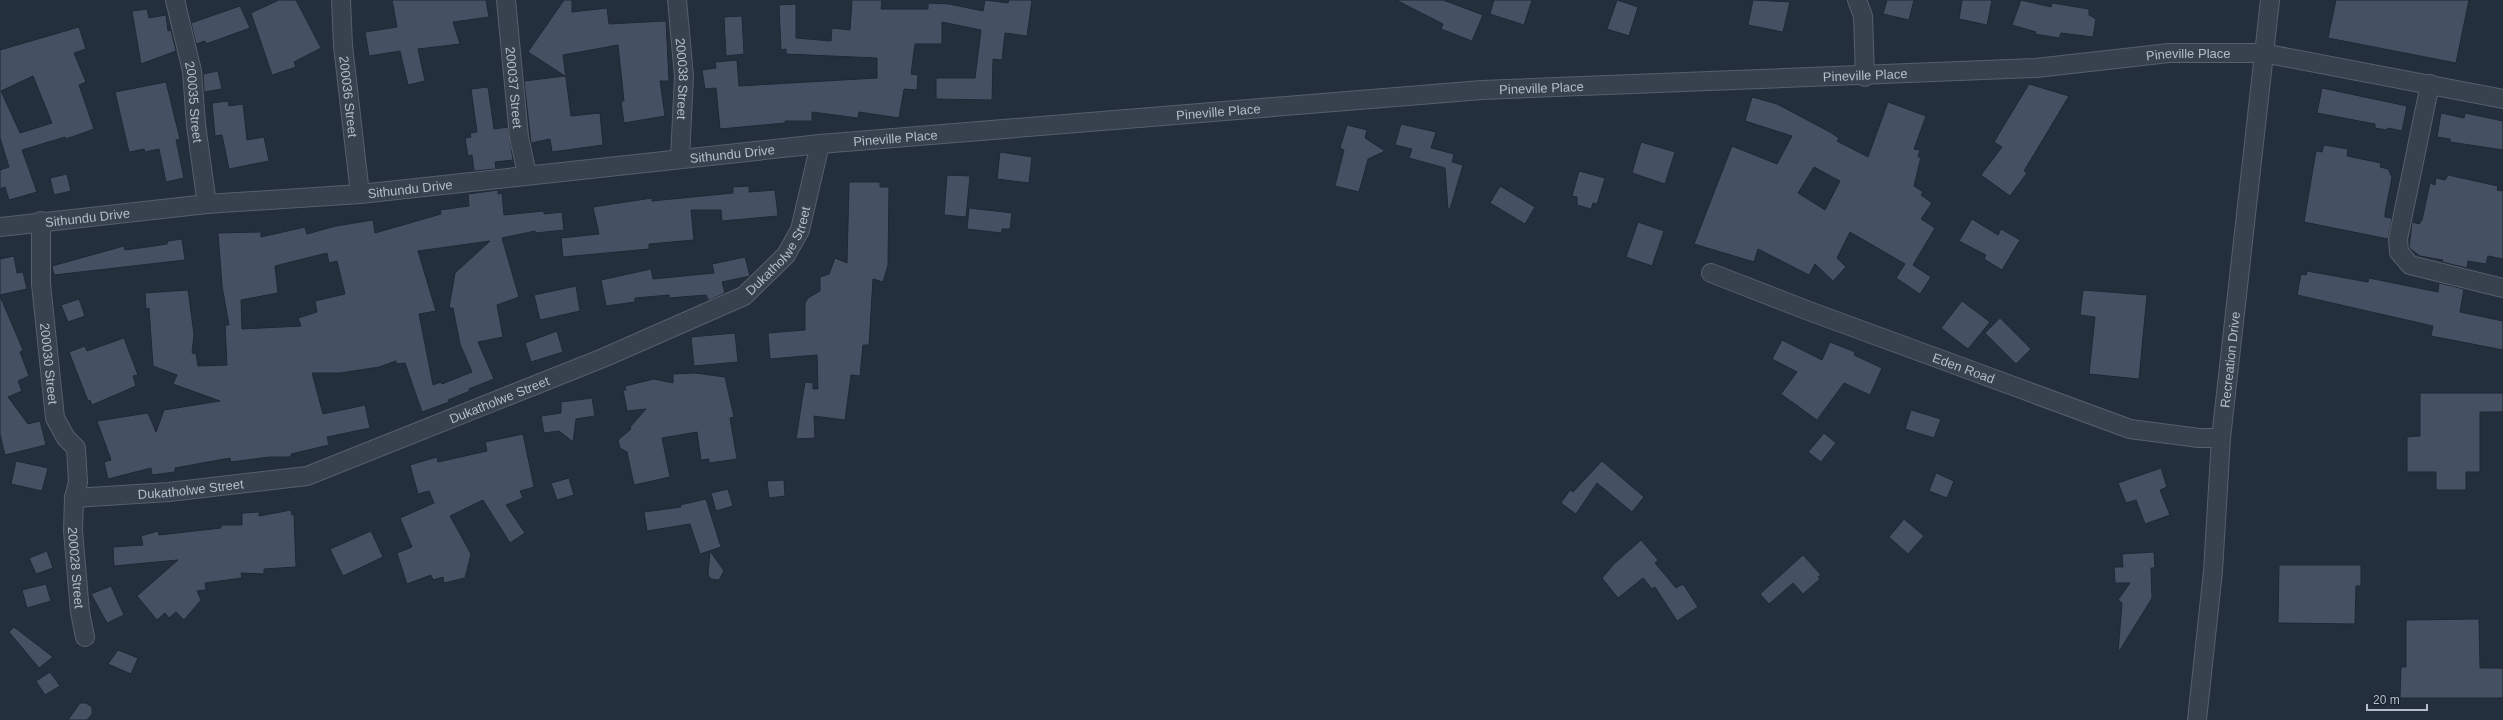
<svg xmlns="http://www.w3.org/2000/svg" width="2503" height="720" viewBox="0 0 2503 720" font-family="Helvetica,sans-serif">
<rect width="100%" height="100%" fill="#242f3e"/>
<path fill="#455162" stroke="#1f2835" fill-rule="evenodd" d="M279,0H296L321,48L294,62L296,67L272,75L251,13Z
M392,0H486L489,17L453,22L460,44L418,49L425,81L408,85L400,51L369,56L365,32L397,27Z
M564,0H572V12L607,8L609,24L666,21L669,81H660L665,116L624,123L621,101H624L618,45L563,55L571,116L600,113L603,145L552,152L550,139L531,143L524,81L565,76L528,52Z
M852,0H882L881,9H928V3L949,4L983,11L985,0L1008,3L1009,0H1032L1027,36L1005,33L1002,60L993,59L992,100L936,99V78H975L981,30L942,22V44H915L911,74L918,75L917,90L904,89L899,118L859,112L858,118L812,112V121H785V123L720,129L716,88L705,89L702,70L716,68L715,62L737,60L739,86L877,78V58L786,54V49L781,50L779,5L796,4V38L831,41L832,28L850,30Z
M1396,0H1443L1483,15L1472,41L1441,29L1443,24Z
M1494,0H1532L1524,25L1490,14Z
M1617,0L1638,7L1629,36L1607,29Z
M1753,0L1790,2L1783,32L1748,25Z
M1887,0H1914L1909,20L1883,14Z
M1962,0H1992L1987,25L1959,19Z
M2021,0L2051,7L2052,3L2089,9V15L2096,19L2093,37L2061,33L2059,38L2035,34L2036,32L2012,25Z
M2336,0H2469L2456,63L2328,38Z
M240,6L250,28L206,44L205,41L196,44L191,23Z
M147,9L149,18L166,15L168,31L171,30L176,51L141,64L132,11Z
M742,16L744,54L726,56L724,17Z
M79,27L86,49L74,53L86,82L79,85L94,129L66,139L65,137L22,150L37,192L9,200L5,187L0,189V170L9,167L0,138V50ZM33,76L52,123L20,133L1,91Z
M218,71L222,89L204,92L203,74Z
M166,82L180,139L176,140L184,178L166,182L159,149L145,152L144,149L129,152L115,92Z
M2029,84L2069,96L2024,171L2027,173L2010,196L1981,175L2002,147L1994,142Z
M488,87L494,129L508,127L513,160L495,162L496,169L474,171L472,155L468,156L465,138L471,137L470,133L477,132L471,89Z
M2322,88L2407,106L2402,131L2388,128L2387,130L2375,128V124L2317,113Z
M1752,97L1777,104L1828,131L1839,138L1837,141L1868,157L1888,102L1926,116L1914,149L1920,150L1918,157H1921L1914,186L1923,192L1921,195L1932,203L1921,219L1935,228L1913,265L1931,277L1920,294L1896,278L1905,264L1850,232L1837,258L1846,267L1833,281L1815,264L1809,275L1758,249L1754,262L1694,244L1732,146L1777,164L1792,136L1745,121ZM1814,167L1840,181L1825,210L1798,193Z
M228,101L229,106L243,104L247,140L264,137L269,161L229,169L222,135L215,136L212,103Z
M2441,113L2464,118L2465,113L2503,121V150L2450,142V139L2437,137Z
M1401,124L1436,132L1431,148L1454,154L1452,162L1463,165L1450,209H1448L1445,168L1409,158L1412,149L1395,145Z
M1347,125L1367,130L1365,138L1385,151L1368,159L1359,192L1335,186L1344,150L1340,148Z
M1641,142L1675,152L1665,184L1632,173Z
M2324,145L2348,149L2347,156L2381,163L2380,167L2388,169L2392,177L2385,213V217L2392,218L2388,239L2304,222L2316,151L2322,152Z
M1000,152L1032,157L1029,183L997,179Z
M1579,171L1605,178L1597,204L1593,203L1591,209L1577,205V197L1572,196Z
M67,174L71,191L54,195L50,178Z
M947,175L970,176L966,217L944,215Z
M2448,175L2498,186L2497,190L2503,191V259L2488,256L2486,264L2468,261L2467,268L2442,262L2443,260L2420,256L2409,248L2412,222L2419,224L2422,220L2430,183L2435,185L2436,178L2445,180Z
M849,182H880V187H889L888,265L883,282L873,279L869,345H863L860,376L851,375L845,420L814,416L815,438L796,439L805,382L813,383V389H818L817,355L770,359L768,333L805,330V303L808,298L820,291V277L829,274L835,258L847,263Z
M749,186V192L775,190L778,216L722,221L721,210H691L694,240L649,244V249L563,257L561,238L599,234L593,207L652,198V201L733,193V187Z
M1500,186L1535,207L1525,224L1490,203Z
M498,190V194L502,193L504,215L544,211V214L562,212L564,230L536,233L535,231L502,238L519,297L497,305L503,337L478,342L494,379L469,389L470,391L448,400L449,402L422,412L405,363L396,364V361L379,367L340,373H312L323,414L365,405L370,428L327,437L329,445L291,454V457H270L231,462L230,458L175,468V472L152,475L151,468L108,479L104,462L111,460L97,421L148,413L156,432L164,410L220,401L173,384L177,375L153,366L149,308L146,309L145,293L188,290L194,334L192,353L196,354L198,366L227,365L225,325H229L222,286L218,233L261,232V237L305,227L307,234L336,226L373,220L375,233L441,214L440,210L469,206L468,194ZM490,241L455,273L449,308H453L460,344L472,372L442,384L441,382L433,385L419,314L436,311L418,251ZM327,253L329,263L337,261L345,294L315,301L317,312L298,318L301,326L242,329L241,300L278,293L275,266Z
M969,208L1012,213L1010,229H1002V233L967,229Z
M1972,219L1998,235L2001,229L2020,240L2002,270L1984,259L1986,255L1959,241Z
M1638,222L1664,231L1652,266L1626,257Z
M182,239L185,260L54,275L52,266L124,246L125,250L147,247L167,244L168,241Z
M14,256L17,273L23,272L27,289L0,295V259Z
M745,257L750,276L722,282L725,293L710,300H708L706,295L669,298V295L635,298V302L606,306L601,280L651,269L653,279L714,273L712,264Z
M2307,271L2368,282L2369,278L2438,292L2439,283L2464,289L2460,312L2503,321V350L2431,336L2433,326L2297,295L2301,274L2306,275Z
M576,286L580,311L540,320L534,295Z
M2083,290L2147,295L2139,379L2089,374L2095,317L2080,315Z
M0,296L23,350L20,352L29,376L18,381L22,391L8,397L28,424L40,421L46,445L5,455L0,434Z
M79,299L85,316L68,322L61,305Z
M1962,301L1990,322L1968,349L1941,328Z
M2000,318L2031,349L2016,364L1985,333Z
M557,331L563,352L531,362L525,343Z
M735,333L738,362L694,366L691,337Z
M124,338L138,375L133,376L136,386L92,405L90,400L88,401L69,352L85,346L87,351Z
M1782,340L1822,360L1830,342L1855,352L1854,355L1882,368L1870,395L1844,383L1817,420L1781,394L1797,372L1772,359Z
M695,373L725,377L734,417L730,418L737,459L709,463V459L701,460L697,432L662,438L670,477L634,485L627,452L620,448L618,440L631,429L630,427L646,409L627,411L623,390H626L625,386L654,379L673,383V374Z
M2420,393H2503V412H2480V472H2466V490H2436V472H2407V437L2420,436Z
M592,398L595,416L576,419L573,442L559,431L544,433L541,416L561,413V402Z
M1911,410L1941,419L1934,438L1905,429Z
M1824,433L1836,443L1821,462L1808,452Z
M523,434L534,487L520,491L523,498L506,505L525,533L510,543L483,500L450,516L471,554L465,578L444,583L443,577L433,580L431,575L407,584L397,553L412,547L400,518L434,503L429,491L418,494L410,465L437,457L438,462L487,451L485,442Z
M16,461L48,468L42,491L11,484Z
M1602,461L1644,497L1632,512L1597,483L1576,514L1561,503L1570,490L1573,492Z
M2161,468L2167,487L2160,490L2170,515L2145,524L2136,500L2126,503L2118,483Z
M1936,473L1954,481L1947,498L1929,491Z
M569,478L574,495L557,500L551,483Z
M784,480L785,496L769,498L767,481Z
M728,489L733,506L716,511L711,493Z
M706,499L721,547L700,554L690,524L647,531L644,512L681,507L680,505Z
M291,510L292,515L294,514L296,567L264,569V574L241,573L242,578L205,583L206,590L197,591L201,600L184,620L176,612L169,618L165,613L157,620L137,596L178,560L114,566L113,547L143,545L141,536L158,531L159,535L221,528V525H242V513L259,512V516Z
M1904,519L1924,536L1908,554L1889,537Z
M371,531L383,557L343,576L330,549Z
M1641,540L1658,560L1655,563L1676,588L1683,584L1698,607L1677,621L1655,587L1652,589L1643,578L1618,598L1602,578L1614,564Z
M47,551L53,568L36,574L29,558Z
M710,551L724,571L719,580L711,579L708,575Z
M2154,552L2155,568H2151L2152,598L2118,653L2122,603L2118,600L2130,583H2115L2114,567H2123L2122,554Z
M1803,555L1821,575L1818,577L1820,579L1803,594L1793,583L1769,604L1760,594Z
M2279,565H2361V586H2356L2355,624L2278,623Z
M46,584L51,601L27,608L22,590Z
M111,586L124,615L107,623L91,594Z
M2479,619L2480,668H2503V698H2400L2401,667H2406V620Z
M14,627L53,657L39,668L9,632Z
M118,650L138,658L131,674L108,664Z
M50,672L60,686L45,695L36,681Z
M80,703H86L92,707V714L87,720H68Z"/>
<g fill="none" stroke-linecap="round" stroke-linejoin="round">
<defs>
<g id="minor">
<path id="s1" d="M175,0L192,71L196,125L207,204"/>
<path id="s2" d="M341,0L343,46L360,194"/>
<path id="s3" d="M506,0L519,137L527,174"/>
<path id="s4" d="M677,0L684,76L680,158"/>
<path d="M1857,0L1863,16L1865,77"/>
<path d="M2430,84L2398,239L2399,252L2410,265L2503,288"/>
<path id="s5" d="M41,221V284L55,418L66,438L76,448L78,482L74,498L73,531L80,612L85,637"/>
<path id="s6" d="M0,227L207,204L360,194L820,144L1482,90L2036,68L2169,53H2263L2503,99"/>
<path id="s7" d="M1711,273L1809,311L2130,429L2199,438H2221"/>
<path id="s8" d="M74,498L169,492L307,476L603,358L744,296L786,255L800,230L820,144"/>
<path id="s9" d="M2197,720L2213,571L2221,438L2270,0"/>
</g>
</defs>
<use href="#minor" stroke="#565f6c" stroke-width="20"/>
<use href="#minor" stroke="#38414e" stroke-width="18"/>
</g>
<g text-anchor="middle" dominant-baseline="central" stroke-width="3.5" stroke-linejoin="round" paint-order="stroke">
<g font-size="13" fill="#b4bcc9" stroke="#1d2633">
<text stroke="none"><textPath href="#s6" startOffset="2196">Pineville Place</textPath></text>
<text stroke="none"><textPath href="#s6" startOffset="1872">Pineville Place</textPath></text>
<text stroke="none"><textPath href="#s4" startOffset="79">200038 Street</textPath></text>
<text stroke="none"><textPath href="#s3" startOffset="88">200037 Street</textPath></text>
<text stroke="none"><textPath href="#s6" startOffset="1548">Pineville Place</textPath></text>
<text stroke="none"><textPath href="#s2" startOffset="97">200036 Street</textPath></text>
<text stroke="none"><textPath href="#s1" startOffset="104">200035 Street</textPath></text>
<text stroke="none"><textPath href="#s6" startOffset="1224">Pineville Place</textPath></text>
<text stroke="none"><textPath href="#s6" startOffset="900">Pineville Place</textPath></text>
<text stroke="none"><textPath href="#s6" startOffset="736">Sithundu Drive</textPath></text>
<text stroke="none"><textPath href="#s6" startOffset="412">Sithundu Drive</textPath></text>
<text stroke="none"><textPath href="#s6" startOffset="88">Sithundu Drive</textPath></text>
<text stroke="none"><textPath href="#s8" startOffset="765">Dukatholwe Street</textPath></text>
<text stroke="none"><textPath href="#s9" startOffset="362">Recreation Drive</textPath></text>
<text stroke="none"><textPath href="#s5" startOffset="143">200030 Street</textPath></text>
<text stroke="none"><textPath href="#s7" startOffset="270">Eden Road</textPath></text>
<text stroke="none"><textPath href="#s8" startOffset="441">Dukatholwe Street</textPath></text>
<text stroke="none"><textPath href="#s8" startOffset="117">Dukatholwe Street</textPath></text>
<text stroke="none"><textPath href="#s5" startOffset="355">200028 Street</textPath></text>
</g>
</g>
<path d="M2367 704v6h60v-6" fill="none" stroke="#b4bcc9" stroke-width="2"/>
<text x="2373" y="704" font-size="12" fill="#b4bcc9" stroke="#1d2633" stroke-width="3" paint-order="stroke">20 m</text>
</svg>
